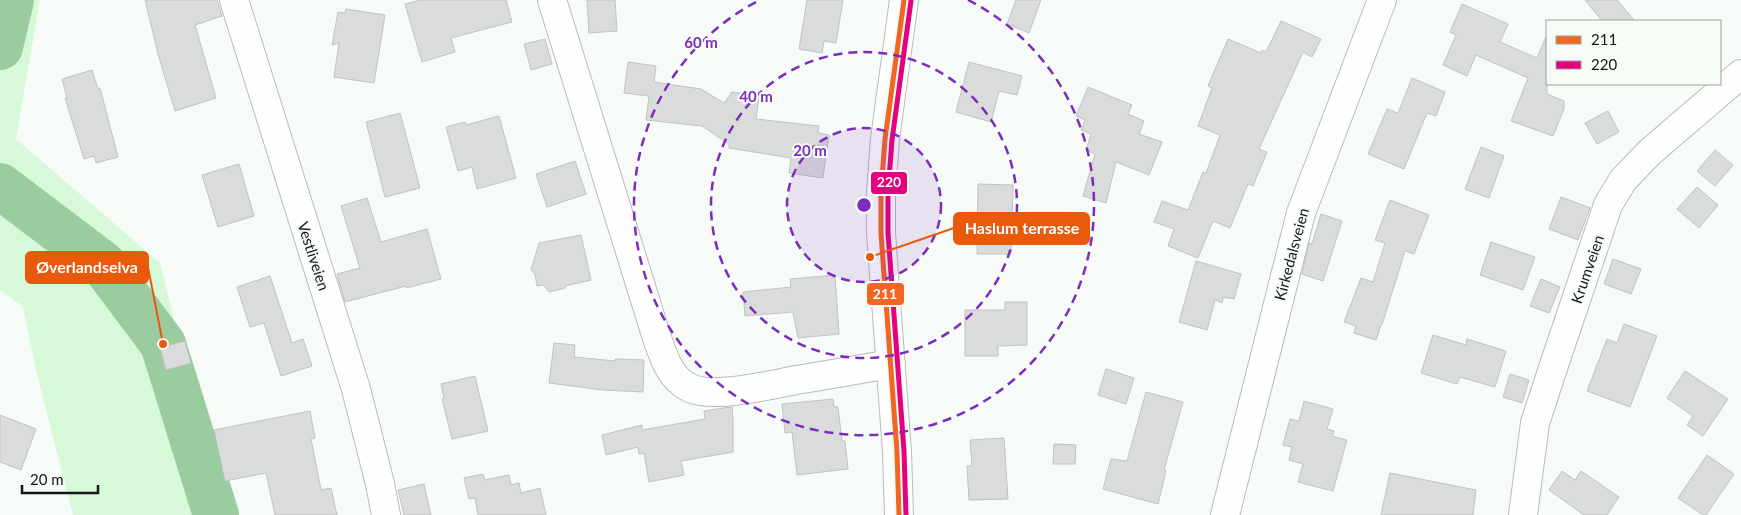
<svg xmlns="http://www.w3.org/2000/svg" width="1741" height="515" viewBox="0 0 1741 515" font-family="Lato,sans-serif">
<rect width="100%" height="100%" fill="#f6fbf7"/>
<path fill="#d7f9da" d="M0,0H40L16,139L160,263L222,515H73L36,370L23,307L0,290Z"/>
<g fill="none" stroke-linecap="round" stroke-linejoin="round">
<path stroke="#9bcca0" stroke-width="46" d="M0,47L11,0
M0,186L103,264L163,344L216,515"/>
</g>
<path fill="#dadcdb" stroke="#c1c2c1" d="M145,0H217L222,16L195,25L216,98L175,111L158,54Z
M420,0H506L512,22L451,38L455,52L422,62L405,4Z
M587,0H615L617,31L589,33Z
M807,0H843L836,43L824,41L822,53L799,49Z
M1016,0H1041L1029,33L1007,24Z
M1585,0H1617L1635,21H1602Z
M1462,4L1508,24L1500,42L1537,58L1547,34V94L1564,101V109L1553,136L1511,121L1528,78L1476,55L1467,76L1443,65L1456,35L1450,32Z
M346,9L385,15L374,83L334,77L339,43L332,45L338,12L345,13Z
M1281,21L1321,39L1312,57L1303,52L1259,149L1267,152L1253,186L1248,184L1230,228L1213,221L1198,258L1168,246L1174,229L1154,222L1162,201L1188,210L1203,172L1206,173L1220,135L1198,126L1212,88L1208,86L1228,39L1261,53L1262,50L1266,52Z
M545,39L552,64L531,70L524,44Z
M628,62L656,66L654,82L701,89L724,103L732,92L759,96L756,119L819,126L818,133L829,135L823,178L789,173L791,158L729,148V144L702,126L646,120L649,96L624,93Z
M969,62L1022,76L1017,95L999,91L991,122L956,112Z
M92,70L98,89L100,88L118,157L96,163L94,156L84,159L65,98H67L62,79Z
M1412,78L1445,92L1436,116L1427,113L1404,169L1368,154L1387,109L1398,113Z
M1088,87L1132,105L1128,114L1144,121L1139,134L1162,142L1149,175L1116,162L1106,203L1083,196L1095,154L1086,150L1091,134L1081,130L1085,120L1076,116Z
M1608,111L1619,132L1597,144L1585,123Z
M400,113L420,188L385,197L366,122Z
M499,116L516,178L477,189L472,167L458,171L446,127L465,122L466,125Z
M1481,147L1504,156L1489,198L1465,189Z
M1715,150L1733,165L1715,186L1697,171Z
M575,161L586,194L547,207L536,174Z
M239,164L254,216L218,227L202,175Z
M978,184L1013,185L1011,254H977Z
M1697,187L1718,205L1699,228L1677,209Z
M1561,197L1590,208L1578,240L1549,229Z
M367,198L381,242L427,229L441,279L406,288V286L345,302L337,274L360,268L341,206Z
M1390,200L1429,215L1414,254L1405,251L1382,325H1381L1376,340L1354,333L1356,326L1344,322L1361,278L1373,282L1385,243L1375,240Z
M1321,214L1342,221L1323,281L1302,274L1309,243L1312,244Z
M581,235L591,280L565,286V288L549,292L544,285L537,286L535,274L531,270L539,243Z
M1491,242L1535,257L1523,290L1480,275Z
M1613,259L1641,269L1631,294L1604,284Z
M1196,261L1241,274L1234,299L1223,297L1222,303L1215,300L1207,330L1179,322Z
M835,275L839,334L798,338L793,312L745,316L743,292L791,287L790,279Z
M270,276L292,343L303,339L312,366L281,376L264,323L250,327L237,287Z
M1541,279L1560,287L1549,313L1530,306Z
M1005,302H1027V345L998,346V356H965V310H1005Z
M1624,324L1657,336L1630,407L1587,391L1607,339L1617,343Z
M1433,335L1466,345L1467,339L1506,351L1495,387L1460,377L1457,384L1421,373Z
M185,341L191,363L166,370L160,348Z
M554,343L575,345L574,357L615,361V359L644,360L643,392L603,390L549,383Z
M1106,369L1134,378L1126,404L1098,395Z
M1685,371L1728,399L1703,436L1687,425L1693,416L1667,398Z
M1510,374L1529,380L1522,403L1503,397Z
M475,376L488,431L452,439L442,399L444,398L441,384Z
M1146,392L1183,402L1164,470L1166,471L1158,504L1103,489L1111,459L1127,461Z
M833,399L834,407H838L842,441H845L848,469L797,475L792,432L785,433L782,404Z
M1304,401L1333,409L1327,429L1334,431L1332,436L1347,440L1333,491L1298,482L1303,464L1289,460L1292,447L1283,445L1290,419L1299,421Z
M730,407H732L733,421V452L681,461L684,475L649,482L644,453L639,454L638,447L606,455L602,435L642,425V430L705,419L704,411Z
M310,411L315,438L311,439L321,490L331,488L337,515H275L266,473L225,481L214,430Z
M0,415L36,429L21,470L0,462Z
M1003,438H1004L1008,499L969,500L967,466H972L970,440Z
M1054,444L1076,445L1075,464H1053Z
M1707,455L1734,474L1706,515H1703L1678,498Z
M1562,471L1575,480L1581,471L1619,497L1607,515H1584L1549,490Z
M1390,473L1476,490L1473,515H1381Z
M483,474L485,480L509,475L511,485L519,483L521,493L540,488L546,515H478L475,498L469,499L464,478Z
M424,484L431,515H404L398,490Z"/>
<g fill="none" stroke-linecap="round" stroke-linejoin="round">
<defs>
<path id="street" d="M234,0L356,389L380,484L386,515
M552,0L656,335C663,355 669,378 690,388C714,399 770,385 796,380C828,375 860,369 891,364
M1225,515L1301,213L1382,0
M1523,515L1535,423L1553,368L1608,205L1623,180L1650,152L1741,74"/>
<path id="secondary" d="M899,515L897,452L881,233V192L885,139L904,0"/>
</defs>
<use href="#street" stroke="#b8bcb9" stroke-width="30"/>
<use href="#secondary" stroke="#b8bcb9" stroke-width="30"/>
<use href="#street" stroke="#fefefe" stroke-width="28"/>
<use href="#secondary" stroke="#fefefe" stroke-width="28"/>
<defs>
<path id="bus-1" d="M899,515L897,452L881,233V192L885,139L904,0"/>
<path id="bus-2" d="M906,515L904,451L888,233V192L892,140L911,1"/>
</defs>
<use href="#bus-1" stroke="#f5fcf6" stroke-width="9"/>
<use href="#bus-2" stroke="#f5fcf6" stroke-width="9"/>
<use href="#bus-1" stroke="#f26522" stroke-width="5"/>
<use href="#bus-2" stroke="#e5007d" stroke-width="5"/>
</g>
<circle cx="864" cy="205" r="77" fill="#7b2cbf" fill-opacity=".12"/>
<g fill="none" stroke="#7b2cbf" stroke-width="2.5" stroke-dasharray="9 6">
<circle cx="864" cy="205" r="77"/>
<circle cx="864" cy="205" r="153"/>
<path d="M968 0A230 230 0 1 1 760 0"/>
</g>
<g text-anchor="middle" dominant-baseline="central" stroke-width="4" stroke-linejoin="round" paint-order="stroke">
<g font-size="15" fill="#141614" stroke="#f5fcf6">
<text transform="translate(1291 254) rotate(-75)">Kirkedalsveien</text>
<text transform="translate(314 256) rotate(72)">Vestliveien</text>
<text transform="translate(1587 269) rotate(-71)">Krumveien</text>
</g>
</g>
<circle cx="864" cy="205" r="8" fill="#7b2cbf" stroke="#f5fcf6" stroke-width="2.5"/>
<g font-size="15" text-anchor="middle" font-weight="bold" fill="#7b2cbf" stroke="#f5fcf6" stroke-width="4" stroke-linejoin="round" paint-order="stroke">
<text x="701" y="48">60 m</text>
<text x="756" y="102">40 m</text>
<text x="810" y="156">20 m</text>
</g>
<path fill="none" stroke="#e8590c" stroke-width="2" d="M870 257L954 228M163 344L148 267"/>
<g fill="#e8590c" stroke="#f5fcf6" stroke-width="2">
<circle cx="870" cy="257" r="5"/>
<circle cx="163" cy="344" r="5"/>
</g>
<g fill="#e8590c" stroke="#e8590c" stroke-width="2">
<rect x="954" y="213" width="135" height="31" rx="5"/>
<rect x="26" y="252" width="122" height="31" rx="5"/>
</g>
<g font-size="16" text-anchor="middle" font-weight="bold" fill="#fff">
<text x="1022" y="234">Haslum terrasse</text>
<text x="87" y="273">Øverlandselva</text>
</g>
<g stroke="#f5fcf6" stroke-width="2">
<rect x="870" y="171" width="38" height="24" rx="5" fill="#e5007d"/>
<rect x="866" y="282" width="39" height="24" rx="5" fill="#f26522"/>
</g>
<g font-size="14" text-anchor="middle" font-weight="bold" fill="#fff">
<text x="889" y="187">220</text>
<text x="885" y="299">211</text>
</g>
<rect x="1546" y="20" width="175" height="65" fill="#f5fcf6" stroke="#9ba09c"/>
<rect x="1556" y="36" width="25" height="8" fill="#f26522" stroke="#9ba09c"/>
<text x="1591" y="45" font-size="15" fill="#141614">211</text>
<rect x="1556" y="61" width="25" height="8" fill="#e5007d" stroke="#9ba09c"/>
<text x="1591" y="70" font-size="15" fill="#141614">220</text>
<path d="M22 485v8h76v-8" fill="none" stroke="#141614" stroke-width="2.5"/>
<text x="30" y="485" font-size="15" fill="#141614" stroke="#f5fcf6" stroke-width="4" paint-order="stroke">20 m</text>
</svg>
